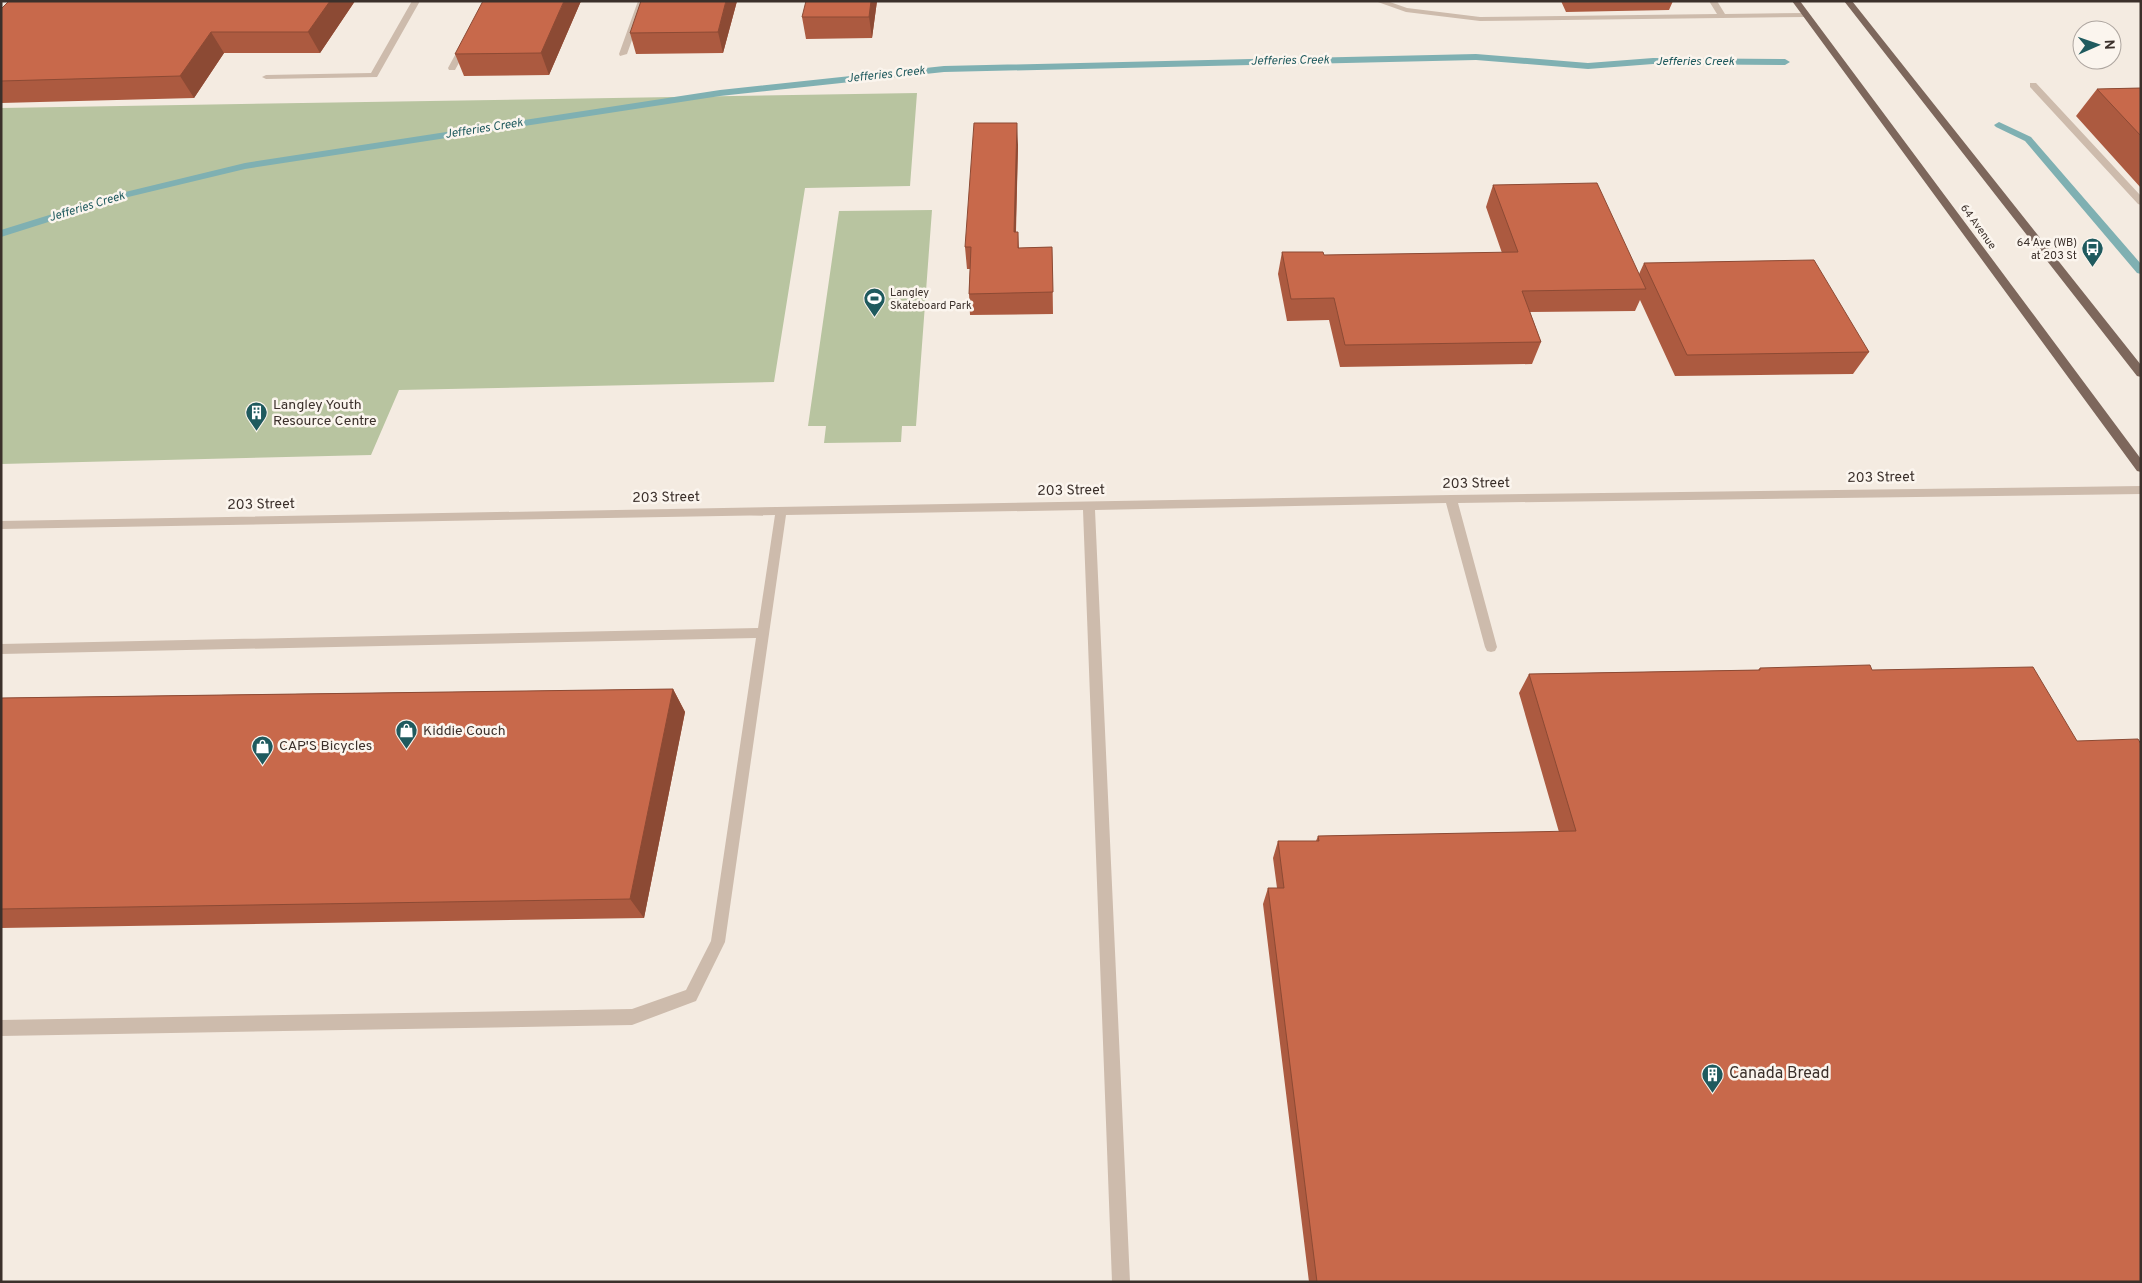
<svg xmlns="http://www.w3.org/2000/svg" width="2142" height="1283" viewBox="0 0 2142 1283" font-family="Overpass,sans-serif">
<rect width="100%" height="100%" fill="#f4ebe1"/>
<path fill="#b8c4a0" d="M917,93L910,186L805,188L774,382L399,390L371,455L1,464V108Z
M932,210L916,426H902L901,442L824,443L826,426H808L839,211Z"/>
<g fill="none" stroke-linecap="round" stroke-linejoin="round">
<path fill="#7fb0b2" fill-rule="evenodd" d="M1476,54L1588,63L1653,58L1785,59L1790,62L1785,65L1653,64L1588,69L1476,60L944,72L720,96L245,169L124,198L1,237V230L117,194L245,163L720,90L944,66Z
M1999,122L2031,137L2141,264V274L2137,273L2025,141L1996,127L1994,125Z"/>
<path fill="#cdbbac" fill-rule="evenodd" d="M412,1H420L377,77L266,79L262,77L266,75L371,73Z
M638,1H646L627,54L620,56L619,54Z
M1375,1H1387L1407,8L1480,17L1717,14L1709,1H1717L1725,14L1806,13L1810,15L1806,17L1480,21L1406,12Z
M461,44L468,46L455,70H449L448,68Z
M2030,83H2036L2141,196V205L2138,204L2030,87Z
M2141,486V494L1458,503L1497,647L1495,651L1491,652L1487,651L1485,647L1446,503L1095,510L1130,1282H1112L1083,510L786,515L725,942L696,1001L632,1025L1,1036V1020L632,1009L686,990L711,941L756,638L1,654V644L758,628L775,515L1,529V521L1451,495Z"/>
<path fill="#7d675c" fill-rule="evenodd" d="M1792,1H1800L2141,459V472L2137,471Z
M1844,1H1852L2141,365V377L2137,376Z"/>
</g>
<path fill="#ac5a40" d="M355,1L320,53H224L194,98L1,103V9Z
M581,1L549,75L464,76L455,54Z
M737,1L723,53L636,54L630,33Z
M877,1L872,38L806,39L802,17Z
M1561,1H1673L1669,10L1566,12Z
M2141,88V188L2076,116L2097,89Z
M1018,145L1016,232H1018L1019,248L1052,247L1053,314L970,315L969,294L970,269H967L965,247Z
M1493,185L1639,274L1644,263L1869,352L1853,374L1675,376L1640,300L1635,311L1530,312L1541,342L1532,364L1340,367L1329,320L1287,321L1278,274L1282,252L1324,255L1502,253L1486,207Z
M1760,668L2141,1282H1309L1263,904L1268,888H1277L1273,858L1278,841H1316L1318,836L1559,832L1519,693L1529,674L1758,670Z
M673,689L685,712L644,918L1,928V698Z"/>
<path fill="#8c4a34" d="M330,1H355L320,53L308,32Z
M564,1H581L549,75L541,53Z
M726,1H737L723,53L718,32Z
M871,1H877L872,38L869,17Z
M211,32L224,53L194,98L180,76Z
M1017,123L1018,145L1015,254L1014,232Z
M673,689L685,712L644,918L630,899Z"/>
<path fill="#c8694b" stroke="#8c4a34" d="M9,1H330L308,32H211L180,76L1,81V9Z
M483,1H564L541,53L455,54Z
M641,1H726L718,32L630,33Z
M806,1H871L869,17H802Z
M2141,88V136L2097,89Z
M974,123H1017L1014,232H1018V248L1052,247L1053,292L969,294L971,247H965Z
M1597,183L1646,289L1522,291L1541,342L1345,345L1334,298L1291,299L1282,252H1323L1324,255L1518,252L1493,185Z
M1814,260L1869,352L1687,355L1644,263Z
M1870,665L1872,670L2033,667L2077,741L2138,739L2141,744V1282H1317L1268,888H1284L1278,841H1319L1318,836L1576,831L1529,674L1760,670V668Z
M673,689L630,899L1,909V698Z"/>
<defs>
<symbol id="bus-pin" viewBox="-11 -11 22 30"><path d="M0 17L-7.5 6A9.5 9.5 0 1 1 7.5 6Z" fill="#1f5a5e" stroke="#fbf5ee"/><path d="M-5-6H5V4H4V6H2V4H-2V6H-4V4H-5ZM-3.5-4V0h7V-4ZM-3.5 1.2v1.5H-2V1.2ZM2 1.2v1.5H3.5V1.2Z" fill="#fff"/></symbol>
<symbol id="stadium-pin" viewBox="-11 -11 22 30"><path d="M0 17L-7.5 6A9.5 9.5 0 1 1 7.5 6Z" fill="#1f5a5e" stroke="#fbf5ee"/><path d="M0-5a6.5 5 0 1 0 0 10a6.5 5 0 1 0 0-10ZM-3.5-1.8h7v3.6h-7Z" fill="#fff"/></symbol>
<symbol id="building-pin" viewBox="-11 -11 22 30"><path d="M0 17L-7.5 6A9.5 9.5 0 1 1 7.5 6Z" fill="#1f5a5e" stroke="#fbf5ee"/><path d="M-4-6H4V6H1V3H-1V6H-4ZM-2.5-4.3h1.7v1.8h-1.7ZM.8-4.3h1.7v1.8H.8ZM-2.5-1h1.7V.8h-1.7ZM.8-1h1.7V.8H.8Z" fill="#fff"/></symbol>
<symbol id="shop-pin" viewBox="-11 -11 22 30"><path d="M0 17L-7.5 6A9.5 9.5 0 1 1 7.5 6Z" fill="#1f5a5e" stroke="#fbf5ee"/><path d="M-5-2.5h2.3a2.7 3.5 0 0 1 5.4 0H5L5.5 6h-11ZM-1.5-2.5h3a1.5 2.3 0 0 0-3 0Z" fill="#fff"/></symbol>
</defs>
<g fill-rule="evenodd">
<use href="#bus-pin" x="2080" y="236" width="25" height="34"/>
<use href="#stadium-pin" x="862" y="286" width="25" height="34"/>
<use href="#building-pin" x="244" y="400" width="25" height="34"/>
<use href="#shop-pin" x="394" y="718" width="25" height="34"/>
<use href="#shop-pin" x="250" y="734" width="25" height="34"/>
<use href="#building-pin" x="1700" y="1062" width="25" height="34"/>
</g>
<g text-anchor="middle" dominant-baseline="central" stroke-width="5" stroke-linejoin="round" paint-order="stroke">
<g font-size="11" fill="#3b302b" stroke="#fbf5ee">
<text transform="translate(1978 227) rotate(54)">64 Avenue</text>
</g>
<g font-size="11" fill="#3b302b" stroke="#fbf5ee" text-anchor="end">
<text x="2077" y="243">64 Ave (WB)<tspan x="2077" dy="13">at 203 St</tspan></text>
<text x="890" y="293" text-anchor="start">Langley<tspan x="890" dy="13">Skateboard Park</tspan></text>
</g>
<g font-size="12" font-style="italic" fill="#1f5a5e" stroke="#fbf5ee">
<text transform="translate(1290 61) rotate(-1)">Jefferies Creek</text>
<text x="1695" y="62">Jefferies Creek</text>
<text transform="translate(886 75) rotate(-6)">Jefferies Creek</text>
<text transform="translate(484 129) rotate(-9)">Jefferies Creek</text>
<text transform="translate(87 207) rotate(-17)">Jefferies Creek</text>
</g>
<g font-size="14" fill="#3b302b" stroke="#fbf5ee" text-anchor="start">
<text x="273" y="405">Langley Youth<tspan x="273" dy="16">Resource Centre</tspan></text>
<text x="423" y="731">Kiddie Couch</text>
<text x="279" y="746">CAP'S Bicycles</text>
</g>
<g font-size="14" fill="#3b302b" stroke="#fbf5ee">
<text transform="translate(1881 478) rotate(-1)">203 Street</text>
<text transform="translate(1476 484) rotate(-1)">203 Street</text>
<text transform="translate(1071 491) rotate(-1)">203 Street</text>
<text transform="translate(666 498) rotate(-1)">203 Street</text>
<text transform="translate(261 505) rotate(-1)">203 Street</text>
</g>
<g font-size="16" fill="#3b302b" stroke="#fbf5ee" text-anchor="start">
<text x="1729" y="1074">Canada Bread</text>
</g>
</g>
<rect width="2142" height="1283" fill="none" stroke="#3b302b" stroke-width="5"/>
<g transform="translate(2097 45) rotate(88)"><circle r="24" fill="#fbf5ee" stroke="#aea6a0"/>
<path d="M0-4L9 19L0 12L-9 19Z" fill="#1f5a5e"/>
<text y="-8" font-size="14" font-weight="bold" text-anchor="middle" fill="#3b302b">N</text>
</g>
</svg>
